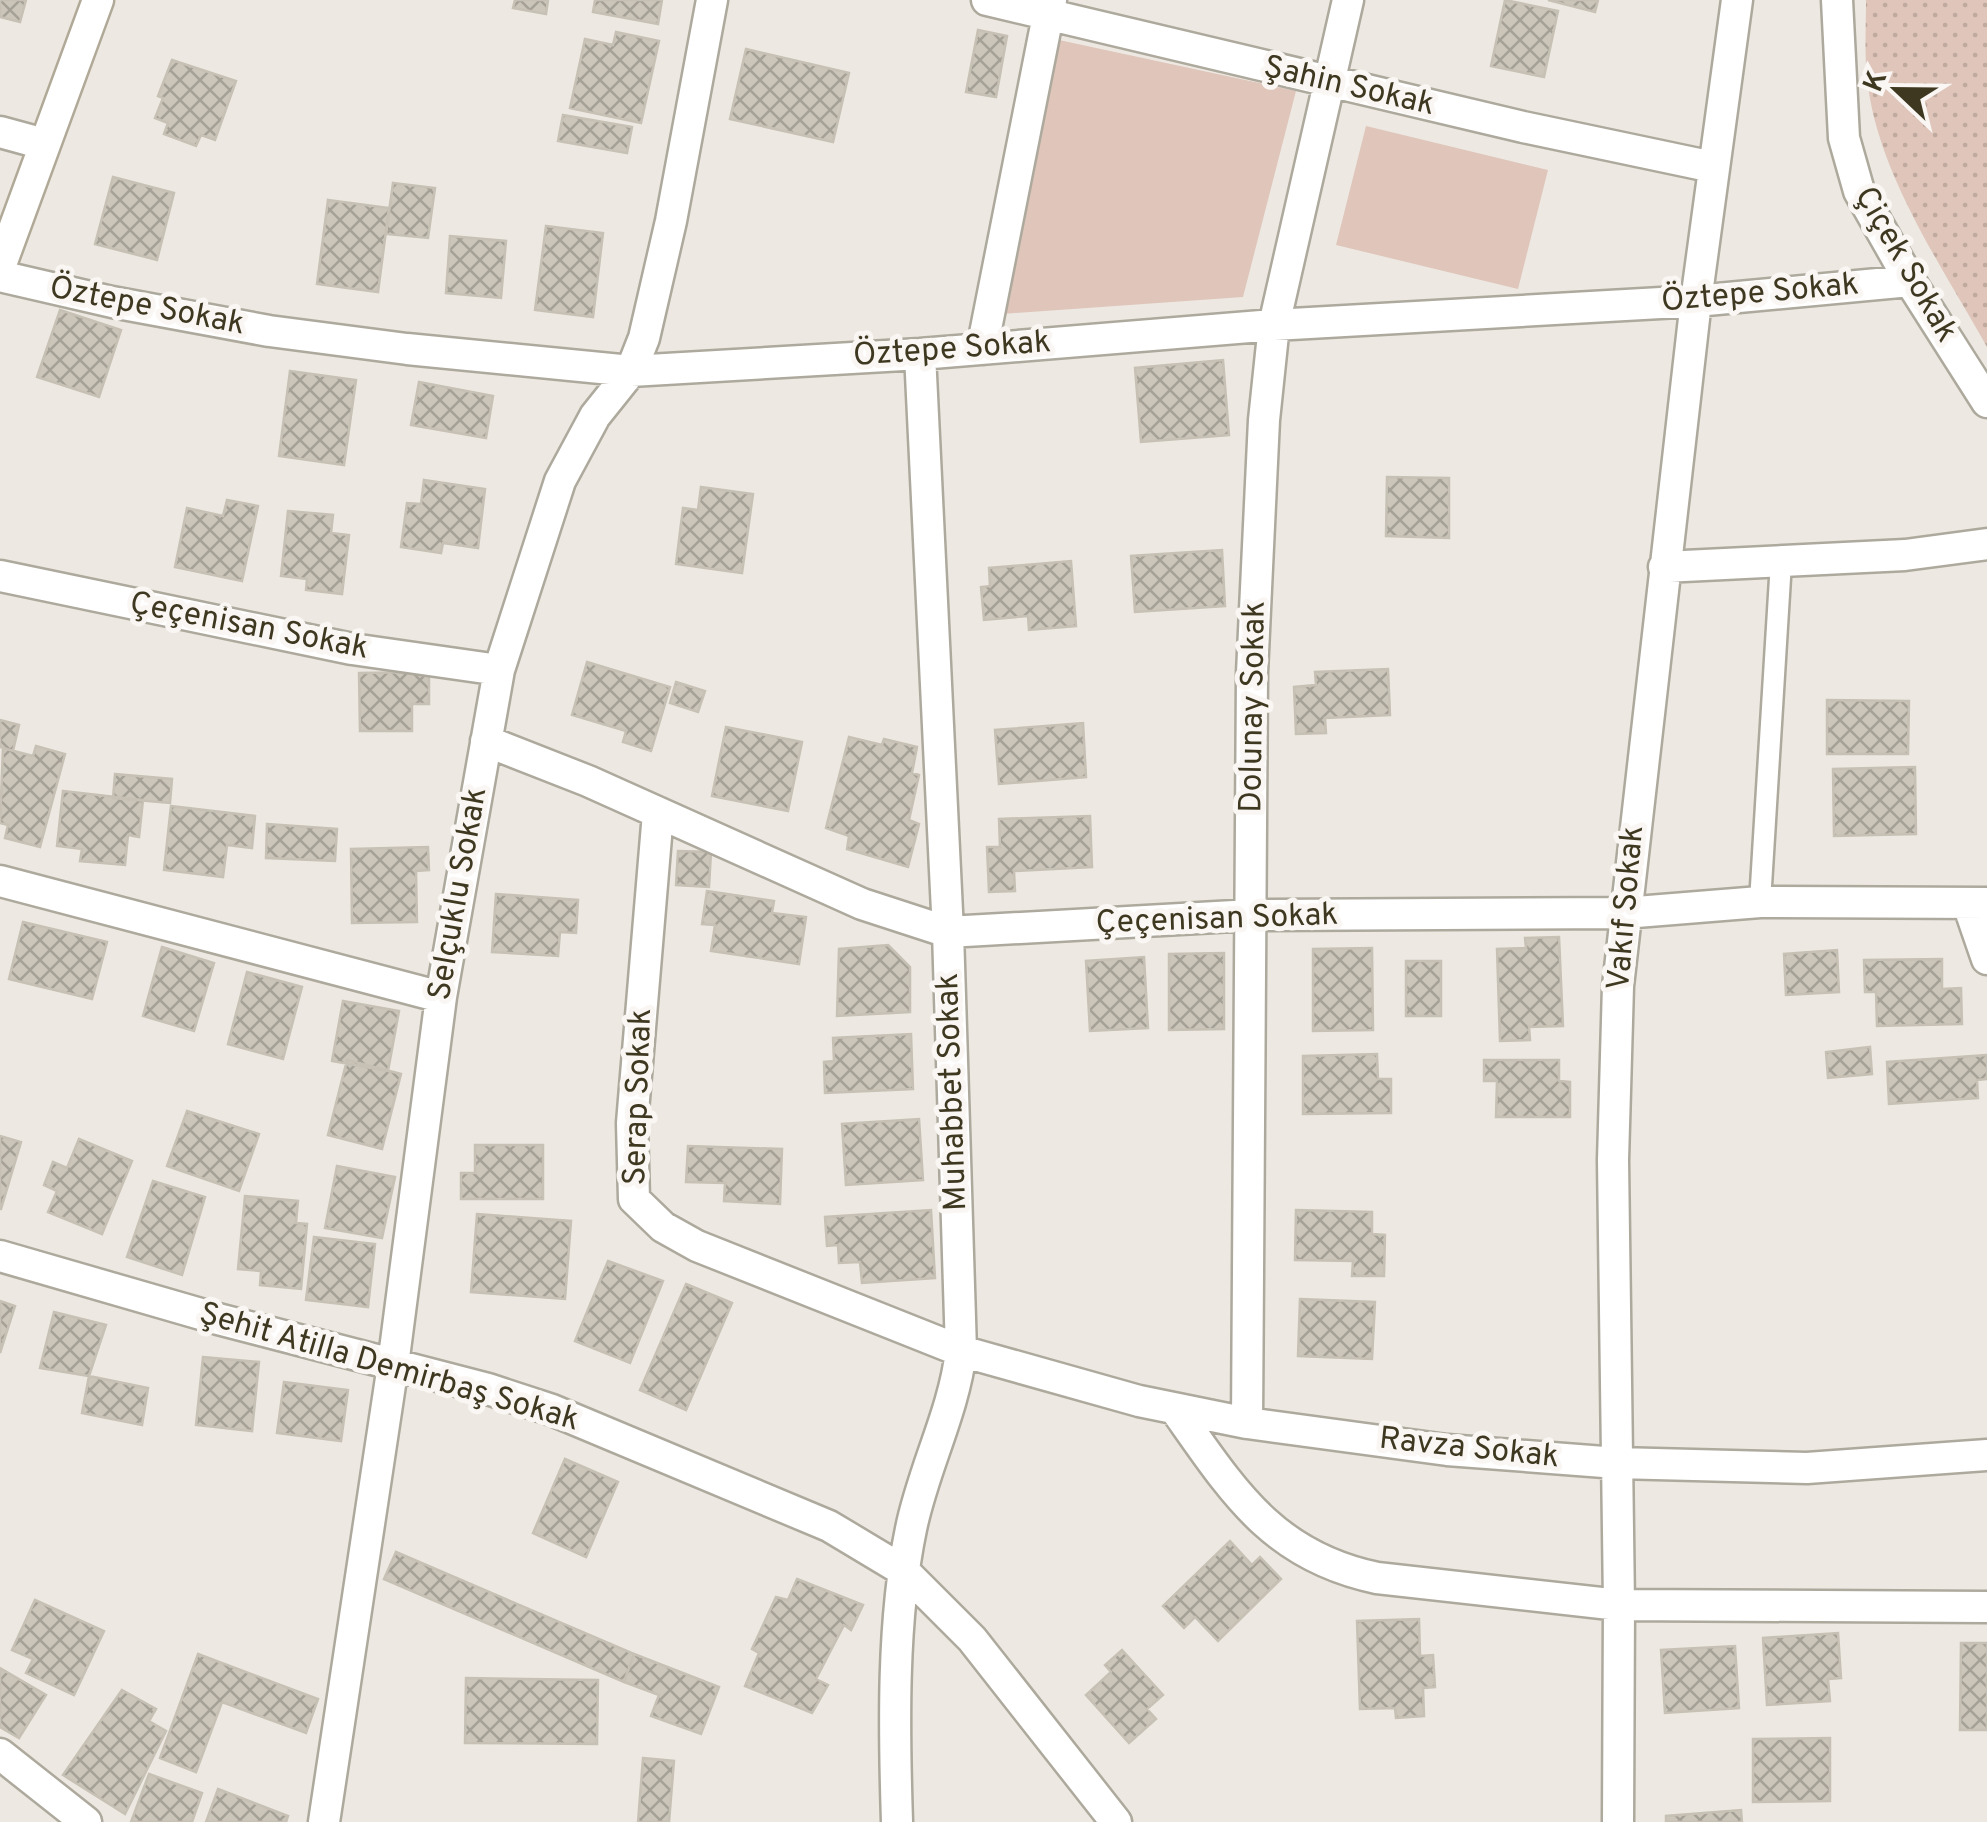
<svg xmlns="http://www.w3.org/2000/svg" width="1987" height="1822" viewBox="0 0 1987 1822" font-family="Overpass,sans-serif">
<defs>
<pattern id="grass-dots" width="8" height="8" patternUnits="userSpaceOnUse" patternTransform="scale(2.5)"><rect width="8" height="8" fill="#dfc5ba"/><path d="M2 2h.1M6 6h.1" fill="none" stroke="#c0aaa0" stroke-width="1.8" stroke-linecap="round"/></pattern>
<pattern id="building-cross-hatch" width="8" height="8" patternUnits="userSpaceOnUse" patternTransform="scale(2.5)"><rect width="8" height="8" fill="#cbc5ba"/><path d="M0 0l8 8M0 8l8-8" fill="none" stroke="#a6a197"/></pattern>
</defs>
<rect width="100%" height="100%" fill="#ede9e2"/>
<path fill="url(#grass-dots)" d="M1866,0H1987V347C1943,268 1880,177 1868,86C1864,58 1866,28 1866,0Z"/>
<path fill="#dfc5ba" d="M1059,40L1296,91L1243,297L1002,314Z
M1366,126L1548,170L1518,289L1336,245Z"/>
<path fill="url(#building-cross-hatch)" stroke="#c7c0b4" stroke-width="2.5" d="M0,0H26L20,22L0,17Z
M515,0H548L546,14L513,8Z
M595,0H662L658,24L593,12Z
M1505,0L1558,11L1544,77L1491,66Z
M1548,0H1598L1595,12Z
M978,30L1007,36L996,97L966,92Z
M616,32L659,41L641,123L570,108L585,39L613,45Z
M746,49L849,73L833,142L730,119Z
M172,60L236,81L215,140L201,135L196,146L164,134L168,123L155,118L163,98L158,96Z
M563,115L632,127L627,153L558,141Z
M113,177L174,193L157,260L95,244Z
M393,183L435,188L428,238L386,234Z
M328,200L389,208L378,292L317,284Z
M546,226L603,233L593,317L535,310Z
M450,236L506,241L501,298L446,293Z
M60,310L121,330L99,397L37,377Z
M1223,360L1229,435L1141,442L1135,368Z
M290,371L356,380L344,465L279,456Z
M419,382L493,396L486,438L411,425Z
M1387,477L1449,478V538L1386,536Z
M424,480L485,489L478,548L443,543L441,553L401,547L407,503L421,504Z
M701,487L753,494L742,573L676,564L683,508L698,510Z
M227,500L258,506L242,581L175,567L187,508L223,516Z
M288,511L333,515L331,533L349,535L342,594L306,590L307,579L281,576Z
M1222,550L1225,606L1135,612L1131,556Z
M1071,561L1076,626L1029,630L1028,616L984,620L981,587L990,586L989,568Z
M587,662L670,687L651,751L623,742L626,731L572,715Z
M1388,669L1390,715L1325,718L1326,733L1296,734L1294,687L1316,685L1315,672Z
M429,672V704H412V731H360L359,673Z
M676,682L705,691L698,712L670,703Z
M1827,700L1909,701L1908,754H1827Z
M0,720L19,725L13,751L0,747Z
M1083,723L1086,777L999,784L995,730Z
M726,727L802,742L788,811L712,796Z
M849,737L882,745L884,739L917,747L912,773L919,775L909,820L919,824L908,867L847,849L849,836L826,828Z
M36,746L65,754L40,847L5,838L8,825L0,823L3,748L33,756Z
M1915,767L1916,834L1834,836L1833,769Z
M115,774L172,779L170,803L113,798Z
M63,791L143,800L139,837L128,835L125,865L80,861L82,849L57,846Z
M171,806L255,816L252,848L227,845L223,877L164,870Z
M1090,816L1092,867L1014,871L1015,891L989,892L987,847H1000L999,819Z
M267,824L337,829L335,861L266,858Z
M428,847L429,870L416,871L417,922L352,923L351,849Z
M678,851L711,852L709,887L676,885Z
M707,891L774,901L772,913L806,917L799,964L711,951L715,925L702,924Z
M496,894L578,900L576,933L560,932L558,956L492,952Z
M23,922L107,942L92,999L9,979Z
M1559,937L1563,1026L1529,1027L1530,1040L1500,1041L1497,949L1526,948L1525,938Z
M888,945L910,967V1012L837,1016L839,949Z
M162,947L214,963L194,1031L143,1016Z
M1372,948L1373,1030L1313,1031V949Z
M1837,950L1839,992L1786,995L1784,954Z
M1224,953V1029L1169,1030V954Z
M1144,957L1148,1028L1090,1031L1086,961Z
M1942,959V989L1961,988L1962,1024L1877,1026L1876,992H1865L1864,960Z
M1406,961H1441V1016H1406Z
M247,972L302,987L283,1059L228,1044Z
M343,1001L399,1011L388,1071L332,1061Z
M911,1034L913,1089L825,1093L824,1062L834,1061L833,1038Z
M1870,1047L1872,1074L1828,1078L1826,1052Z
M1377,1054L1378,1079H1391V1113L1303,1114V1056Z
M1987,1055V1079L1977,1080L1978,1098L1889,1104L1887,1062Z
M347,1060L401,1074L382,1149L328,1135Z
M1484,1060H1559V1081L1570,1082V1117H1496L1497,1081H1484Z
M187,1111L259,1134L239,1191L167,1166Z
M919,1119L923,1180L846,1185L842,1124Z
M0,1136L21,1142L1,1209H0Z
M79,1139L132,1161L102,1234L48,1212L57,1191L44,1185L53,1162L67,1168Z
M475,1145H543V1199H461V1173H475Z
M688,1146L782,1149L780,1204L724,1201L725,1183L686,1182Z
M337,1166L395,1177L382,1238L325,1228Z
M153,1181L205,1197L182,1275L127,1257Z
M245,1196L298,1201L296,1223L307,1224L301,1289L260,1285L261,1271L238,1269Z
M931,1210L935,1278L862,1283L860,1262L839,1263L838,1245L827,1246L825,1217Z
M1296,1210L1372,1212V1234L1385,1235L1384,1276H1352L1353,1261L1295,1260Z
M477,1214L571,1221L565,1299L471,1292Z
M314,1237L375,1244L368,1307L306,1300Z
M608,1261L663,1281L630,1363L575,1341Z
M686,1284L732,1303L686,1410L640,1390Z
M1300,1299L1375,1302L1372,1359L1298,1356Z
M0,1301L15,1306L0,1353Z
M54,1312L106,1325L89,1376L40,1368Z
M203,1357L259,1362L252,1431L196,1425Z
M89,1376L148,1388L142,1425L82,1413Z
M284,1382L348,1390L341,1441L277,1433Z
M565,1459L618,1482L586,1557L533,1533Z
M1230,1541L1252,1565L1260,1557L1281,1579L1218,1641L1195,1617L1184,1628L1163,1606Z
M396,1552L634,1654L624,1682L384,1579Z
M797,1579L863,1605L851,1630L844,1625L816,1679L828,1685L812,1713L745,1686L759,1653L752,1649L776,1597L788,1600Z
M35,1600L104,1631L74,1695L26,1673L33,1659L12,1650Z
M1419,1619L1420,1656L1433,1655L1435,1687L1423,1688L1424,1716L1396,1718L1395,1708L1360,1709L1357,1621Z
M1838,1633L1841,1678L1828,1679L1830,1701L1767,1705L1763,1638Z
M1961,1643H1987V1730H1960Z
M1735,1646L1739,1708L1665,1713L1661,1650Z
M1122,1650L1163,1695L1147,1709L1156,1719L1129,1743L1086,1695L1111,1672L1105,1665Z
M198,1654L318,1699L306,1733L222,1702L196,1772L160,1758Z
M634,1654L719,1687L701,1734L651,1716L659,1695L624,1682Z
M0,1668L46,1695L19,1738L0,1727Z
M466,1678L598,1680L597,1744L465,1743Z
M122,1690L156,1709L149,1721L166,1731L125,1814L63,1775Z
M1830,1738V1801L1753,1802V1739Z
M643,1758L674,1761L669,1822H638Z
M149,1774L202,1793L192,1822H131Z
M218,1789L288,1816L286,1822H206Z
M1741,1810L1742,1822H1666V1816Z"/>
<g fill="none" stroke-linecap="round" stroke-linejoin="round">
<defs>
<path id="lane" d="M1760,902L1781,562"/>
<path id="street" d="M987,0L1523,127L1713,167
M1837,0L1844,138L1859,191L1910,281L1987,402
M0,132L44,144
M0,276L112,302L269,331L407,349L631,371L920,354L1274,325L1696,301L1910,281
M982,349L1051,0
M1664,567L1905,555L1987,544
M0,576L352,649L499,670
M486,741L588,781L862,904L948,932L1252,915L1624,913L1760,902L1987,903
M658,813L632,1123L634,1199L663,1227L697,1246L961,1351L1139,1401L1247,1423L1447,1450L1617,1463L1807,1468L1987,1455
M0,881L441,997
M1968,904L1987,959
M0,1256L218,1319L488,1389L552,1410L829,1526L904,1571L972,1639L1116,1822
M1175,1409C1233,1491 1272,1556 1377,1578L1619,1605L1987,1607
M1247,1423L1252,673L1264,420L1274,325L1348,0
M0,1754L86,1822
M324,1822L393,1365L441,997L499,670L560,481L595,416L631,371L644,338L671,221L712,0
M897,1822C894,1729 892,1620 911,1529C923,1469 954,1412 961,1351L948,932L920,354
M1618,1822L1619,1605L1613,1160L1618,986L1696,301L1737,0"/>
<path id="secondary" d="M0,267L98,0"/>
</defs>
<use href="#lane" stroke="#aea99d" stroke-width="25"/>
<use href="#street" stroke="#aea99d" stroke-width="35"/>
<use href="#secondary" stroke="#b1a997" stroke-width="35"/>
<use href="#lane" stroke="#fff" stroke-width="20"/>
<use href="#street" stroke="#fff" stroke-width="30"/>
<use href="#secondary" stroke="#fff" stroke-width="30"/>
</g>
<g text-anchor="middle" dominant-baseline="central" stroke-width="10" stroke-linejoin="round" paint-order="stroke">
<g font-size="32" fill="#3f3821" stroke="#f9f6f3">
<text transform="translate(1349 87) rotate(13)">Şahin Sokak</text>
<text transform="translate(1905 265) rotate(60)">Çiçek Sokak</text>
<text transform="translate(1760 294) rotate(-5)">Öztepe Sokak</text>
<text transform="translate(147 307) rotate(11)">Öztepe Sokak</text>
<text transform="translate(952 350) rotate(-4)">Öztepe Sokak</text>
<text transform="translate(249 627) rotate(11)">Çeçenisan Sokak</text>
<text transform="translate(1254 707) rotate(-89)">Dolunay Sokak</text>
<text transform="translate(459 894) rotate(-80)">Selçuklu Sokak</text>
<text transform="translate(1627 908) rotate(-85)">Vakıf Sokak</text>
<text transform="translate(1217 920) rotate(-2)">Çeçenisan Sokak</text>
<text transform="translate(953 1092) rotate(-92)">Muhabbet Sokak</text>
<text transform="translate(639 1097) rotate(-88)">Serap Sokak</text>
<text transform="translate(389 1368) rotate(16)">Şehit Atilla Demirbaş Sokak</text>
<text transform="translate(1469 1449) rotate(6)">Ravza Sokak</text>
</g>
</g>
<g transform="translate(1897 90) rotate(292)" stroke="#f9f6f3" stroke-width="8" paint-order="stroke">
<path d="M0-8L18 38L0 25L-18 38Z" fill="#3f3821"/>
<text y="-15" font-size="28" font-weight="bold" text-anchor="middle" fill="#3f3821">K</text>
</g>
</svg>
